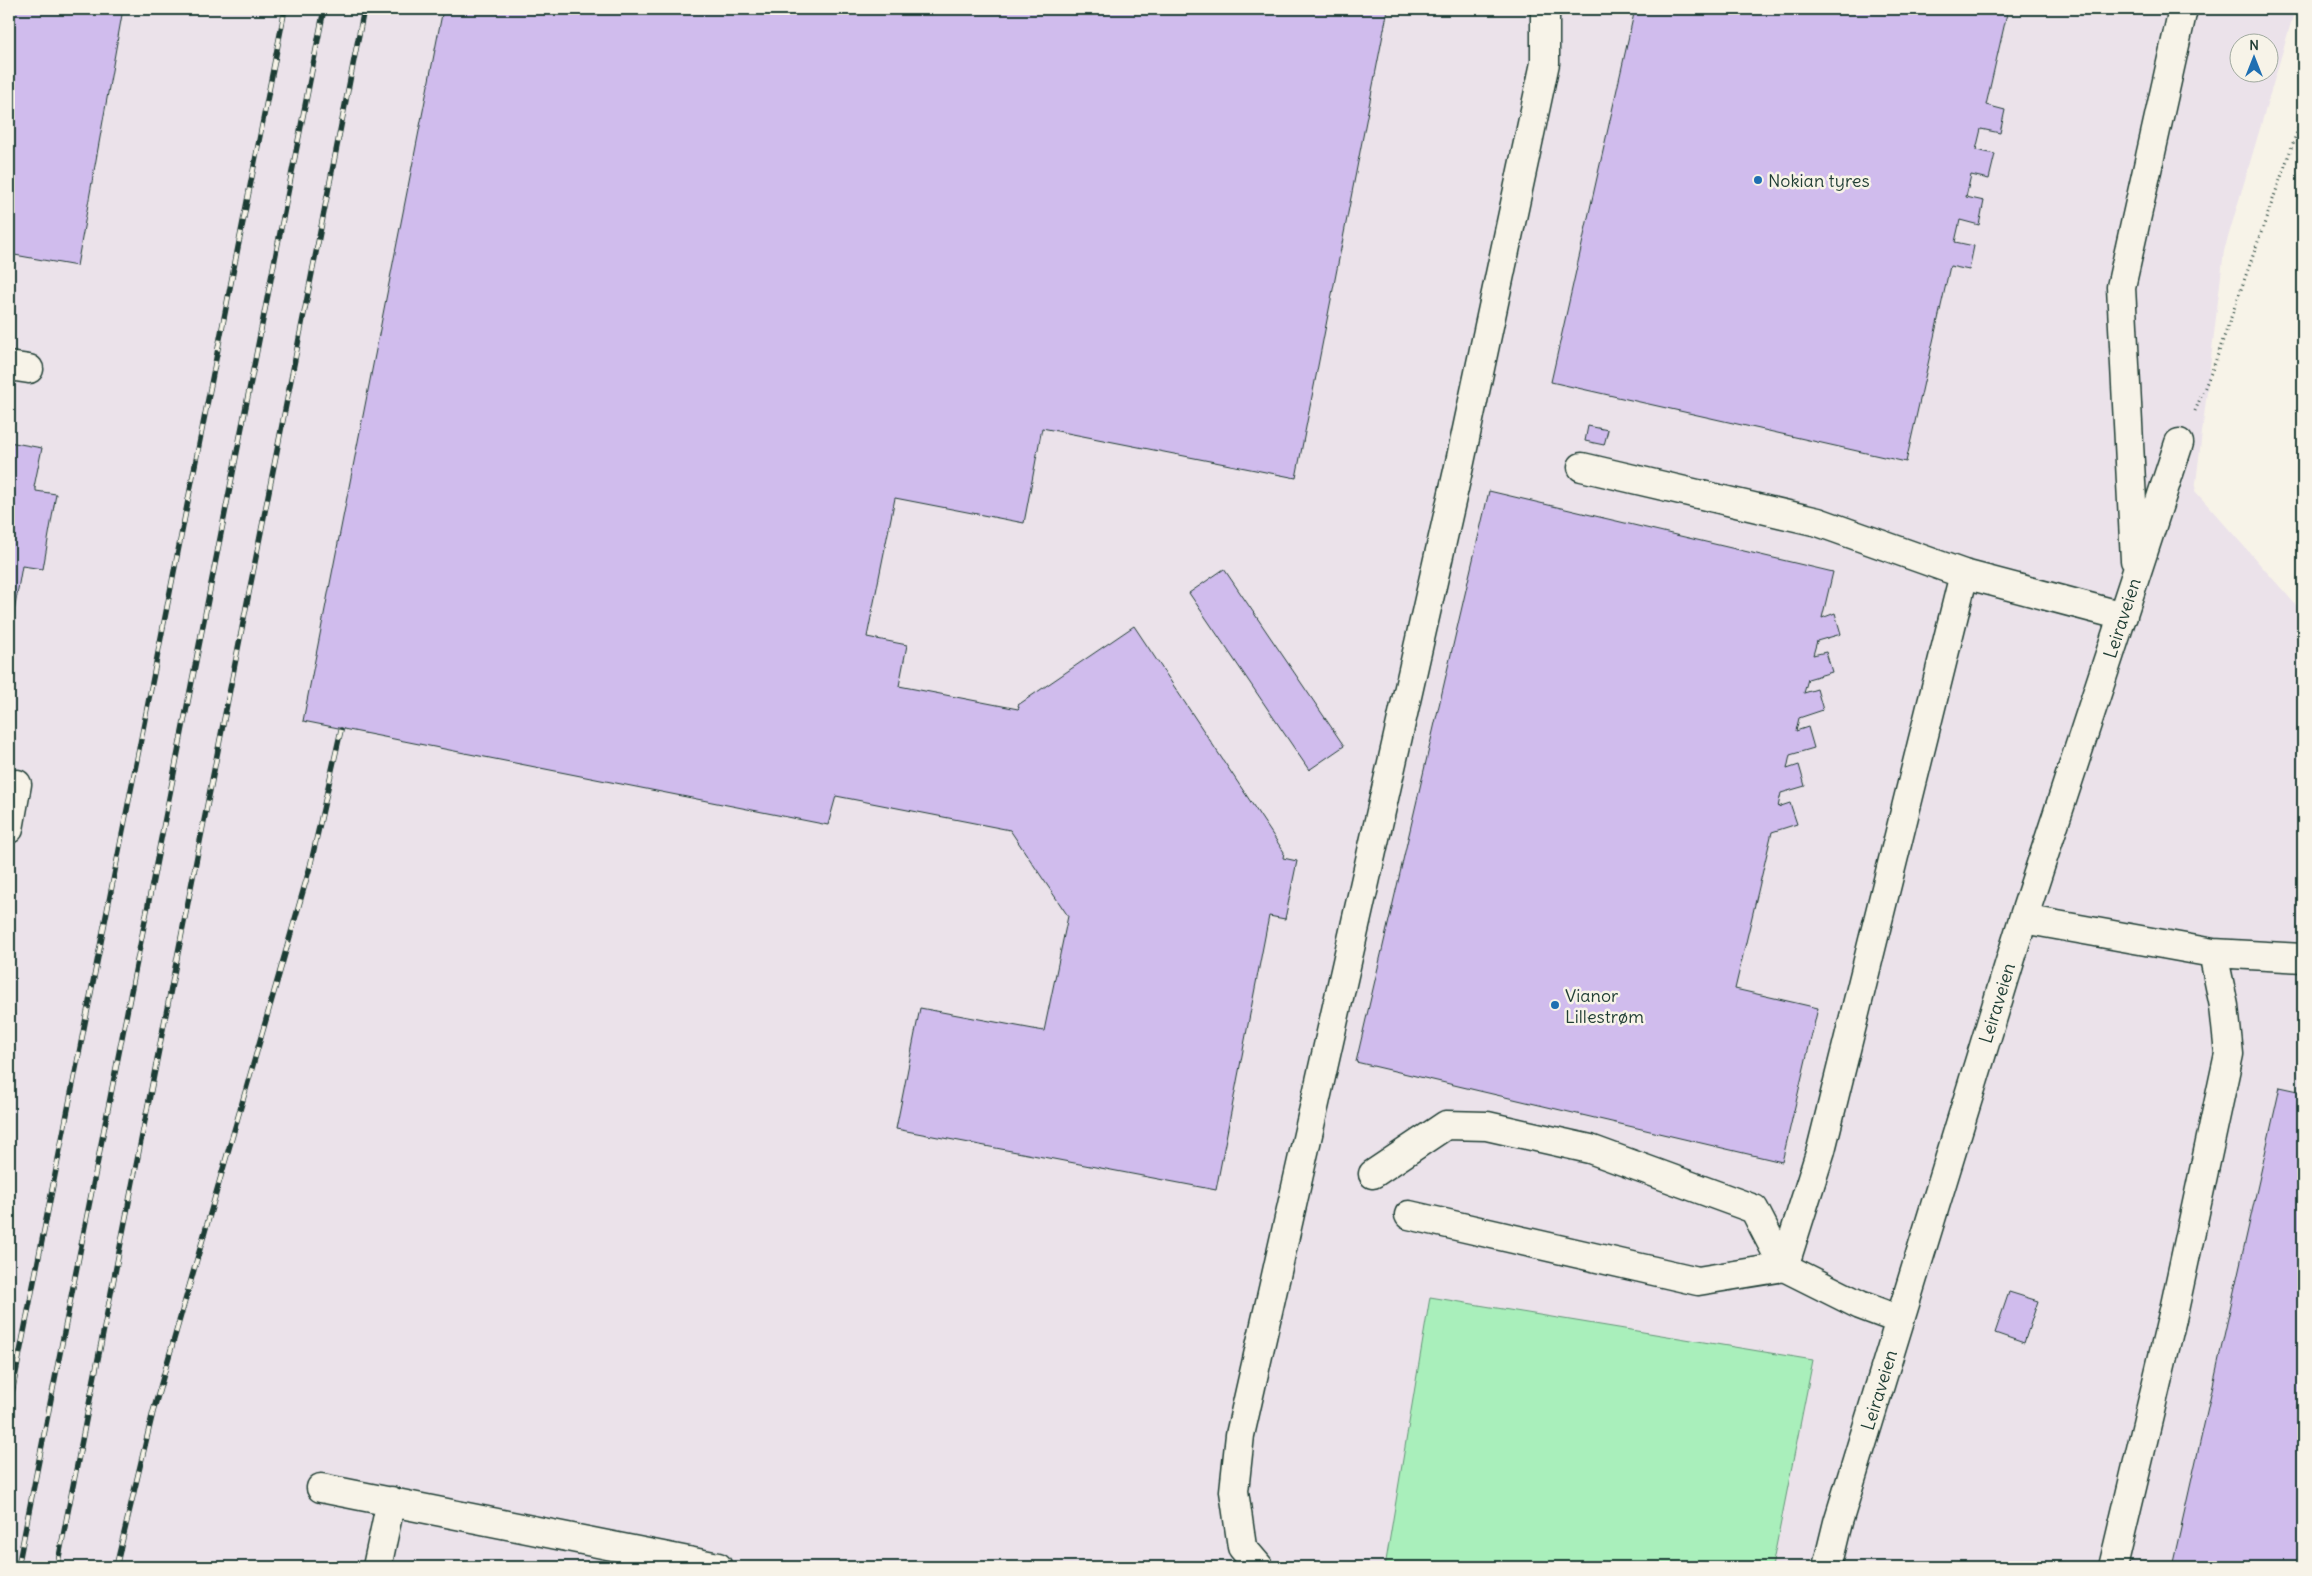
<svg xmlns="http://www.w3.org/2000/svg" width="2312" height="1576" viewBox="0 0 2312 1576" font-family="Delius,sans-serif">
<rect width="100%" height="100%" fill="#f7f3e8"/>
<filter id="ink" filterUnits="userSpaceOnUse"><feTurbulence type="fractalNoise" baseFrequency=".02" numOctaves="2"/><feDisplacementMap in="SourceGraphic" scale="10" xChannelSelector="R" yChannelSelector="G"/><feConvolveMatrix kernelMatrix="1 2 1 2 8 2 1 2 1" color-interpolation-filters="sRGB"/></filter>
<g filter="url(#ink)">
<path fill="#ebe2ea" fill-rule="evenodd" d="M9,9H2295L2224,251L2195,491L2303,613V1567H9ZM2240,42H2270V72H2240Z"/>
<path fill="#a9efbb" stroke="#649678" d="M1430,1297L1813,1360L1772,1567H1385Z"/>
<path fill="#d0bced" stroke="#1f3d34" d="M9,9H123L77,266L9,254Z
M443,9H1388L1296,478L1042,428L1024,523L895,498L867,637L907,645L899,686L1018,709L1019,708L1018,705L1134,626L1284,852L1283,858L1297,861L1285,919L1269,916L1216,1190L896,1129L920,1008L1044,1031L1068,916L1010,830L836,796L828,825L303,721Z
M1635,9H2008L1986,105L2005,110L2000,133L1981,129L1976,150L1995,154L1989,179L1971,175L1966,197L1984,201L1979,225L1960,220L1955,242L1974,246L1969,270L1950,266L1906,462L1551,382Z
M1588,426L1608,430L1604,445L1585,441Z
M9,442L42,448L34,487L36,488V491L56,494L43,569L22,566L9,641Z
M1489,491L1833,572L1822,618L1835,613L1841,634L1817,641L1813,655L1826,652L1832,672L1808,679L1804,693L1817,689L1823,710L1799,718L1796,731L1808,727L1814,748L1790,755L1787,769L1799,765L1805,786L1781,793L1778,807L1790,803L1797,824L1772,832L1735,989L1818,1008L1782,1162L1356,1062Z
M1224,569L1344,746L1309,770L1189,593Z
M2280,1087L2303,1092V1567H2172Z
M2009,1292L2038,1301L2024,1343L1995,1333Z"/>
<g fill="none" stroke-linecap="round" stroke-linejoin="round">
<defs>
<path id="minor" d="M9,366L29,369
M1582,467L1818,522L1964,574L2123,616
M2135,560L2121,287L2183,9
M9,829L17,784
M2023,919L2213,953L2303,958
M1373,1174L1446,1125L1487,1126L1590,1149L1754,1209L1784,1267L1860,1305L1900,1320
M1409,1215L1698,1281L1784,1267L1821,1150L1964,574
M321,1488L718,1567
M377,1567L391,1501
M1259,1567L1242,1547L1234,1491L1240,1435L1460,462L1545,63V9
M1827,1567L1838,1522L2023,919L2179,443
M2113,1567L2174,1310L2229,1054L2224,1006L2213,953"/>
</defs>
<use href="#minor" stroke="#1f3d34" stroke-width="31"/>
<path stroke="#1f3d34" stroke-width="3" stroke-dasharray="1 4" stroke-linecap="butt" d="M2195,411L2213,368L2303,115"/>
<use href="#minor" stroke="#f7f3e8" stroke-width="28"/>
<defs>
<path id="rail" d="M9,1408L285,9
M18,1567L324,9
M57,1567L364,9
M116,1567L153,1412L310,867L341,730"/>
</defs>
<use href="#rail" stroke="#1f3d34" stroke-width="5.5"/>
<use href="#rail" stroke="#f7f3e8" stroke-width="4" stroke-dasharray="11" stroke-linecap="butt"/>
</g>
</g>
<g fill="#1f6fb2" stroke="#f7f3e8" stroke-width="2">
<circle cx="1758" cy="180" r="5"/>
<circle cx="1555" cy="1005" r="5"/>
</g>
<g text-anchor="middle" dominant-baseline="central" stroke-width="5" stroke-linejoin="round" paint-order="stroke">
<g font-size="18" fill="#1f3d34" stroke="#f7f3e8" text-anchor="start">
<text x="1768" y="180">Nokian tyres</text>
<text x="1565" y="995">Vianor<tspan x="1565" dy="21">Lillestrøm</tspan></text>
</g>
<g font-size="18" fill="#1f3d34" stroke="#f7f3e8">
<text transform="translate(2122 618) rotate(-72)">Leiraveien</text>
<text transform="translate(1997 1003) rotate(-73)">Leiraveien</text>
<text transform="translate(1879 1390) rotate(-73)">Leiraveien</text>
</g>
</g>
<rect width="2312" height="1576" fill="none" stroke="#f7f3e8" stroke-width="30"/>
<rect x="15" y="15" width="2282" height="1546" fill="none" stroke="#1f3d34" stroke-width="2" filter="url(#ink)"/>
<g transform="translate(2254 58)"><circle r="24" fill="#f7f3e8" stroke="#a1aaa0"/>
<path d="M0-4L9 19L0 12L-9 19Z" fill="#1f6fb2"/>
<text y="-8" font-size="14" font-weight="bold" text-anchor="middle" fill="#1f3d34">N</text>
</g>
</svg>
